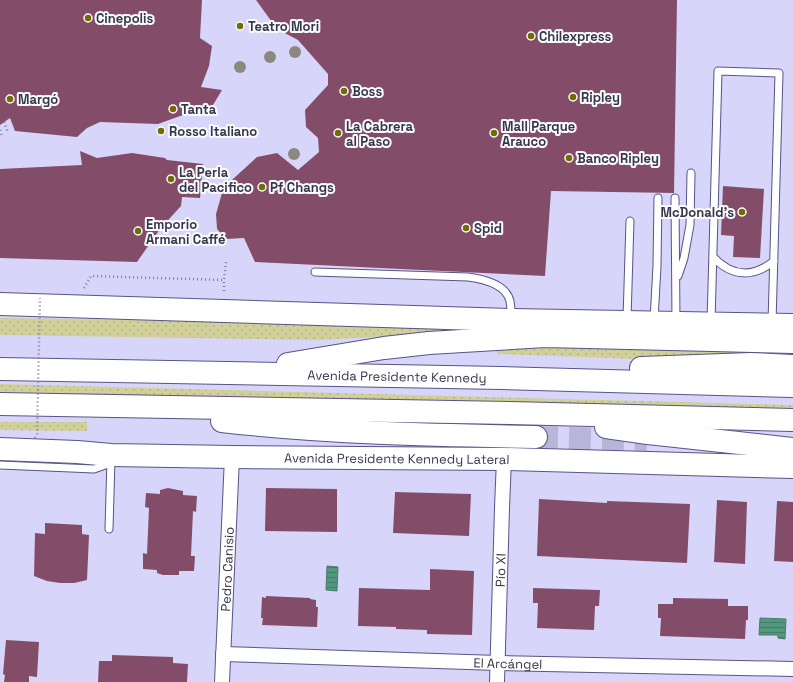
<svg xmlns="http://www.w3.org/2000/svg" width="793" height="682" viewBox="0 0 793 682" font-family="'Space Grotesk',sans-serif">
<defs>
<pattern id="grass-dots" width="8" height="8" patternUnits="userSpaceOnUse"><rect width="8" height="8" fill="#d1d099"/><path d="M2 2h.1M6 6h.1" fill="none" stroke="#b4b386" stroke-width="1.8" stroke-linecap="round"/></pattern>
<pattern id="water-rules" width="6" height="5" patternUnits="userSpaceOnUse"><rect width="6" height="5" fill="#51987d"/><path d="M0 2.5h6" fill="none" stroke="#447d69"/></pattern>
</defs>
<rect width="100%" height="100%" fill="#d7d6fa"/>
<path fill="url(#grass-dots)" d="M0,318L399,324L538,328L319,340L0,335Z
M546,343L769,353L693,361L502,354H498L496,351V349Z
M0,384L793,405V413L0,392Z
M0,422H87V431L0,430Z"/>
<path fill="url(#water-rules)" stroke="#4a7b6f" d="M327,566L338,567L337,591L326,590Z
M760,618L786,619L785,639L778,638V635H759Z"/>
<path fill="#834d6a" d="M0,0H202L200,38L212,46L209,66L201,87L222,90L210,110L180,116L158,124L100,122L87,128L77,137L15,131L10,118L0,125Z
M256,0H677L674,193L551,191L545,276L255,262L244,238L226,239L217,229L216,214L222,193L233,179L257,157L277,153L298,170L319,152L318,138L306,127L305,110L328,85V74L298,40L277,29Z
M80,151L97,158L132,153L165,158L167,160L203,164L200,198L182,197L181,206L160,229L137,262L0,258V169L82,165Z
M723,186L764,189L760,258L733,257L734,236L721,235Z
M168,488L183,491V495L197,496L196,512L193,511L191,556H195L194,571H179V575H163L157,573V570L143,569V553L147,554L149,508L145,507L146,493L160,494V490Z
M266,488L337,489V532L265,531Z
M395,492L471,494L469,536L393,533Z
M539,499L607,503V501L690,504L687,563L537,556Z
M717,500L747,502L745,564L714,562Z
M777,501L793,502V562L774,561Z
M45,523L82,525V534L89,535L87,580L74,583H60L47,581L34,576L35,533L45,534Z
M430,569L474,571L472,635L427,634V630L396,629V627L358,626L359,588L430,590Z
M533,588L600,590L599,606H595L594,630L537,628L538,603H533Z
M266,596L310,598V599L316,600V607H318L317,627L262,625L263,618H261L262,597L266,598Z
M673,598L728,599V606H748V620H746L745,639L660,636L661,618H658V604H673Z
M6,640L39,642L37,677L29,676V682H4L5,675L3,674Z
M112,655L173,657V663L188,664L187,682H98L99,661H112Z"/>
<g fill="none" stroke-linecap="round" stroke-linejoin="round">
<path stroke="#b7b6d8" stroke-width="22" stroke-dasharray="22 11" stroke-linecap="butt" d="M536,437L647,440"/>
<defs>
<path id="service" d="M675,198L676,321
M713,257C732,277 753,278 774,261
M315,272L468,277C483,279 506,284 510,301C511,307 511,312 512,318
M678,276L684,258L690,225L691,173
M627,319L630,221
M654,320L657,266L658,198
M711,322L718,71L779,73L772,323
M0,465L94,469L111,463
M109,529L111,459"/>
<g id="minor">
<path id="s1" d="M223,654L498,663L793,669"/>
<path id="s2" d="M222,682L232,457"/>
<path id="s3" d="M497,682L502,508L504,459"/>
</g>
<g id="primary">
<path d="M0,304L512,320L793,325"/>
<path id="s4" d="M0,449L77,452L111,455L232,457L504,459L793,467"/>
</g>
<g id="motorway">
<path d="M288,364L384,348L429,343L545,336L793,342"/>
<path d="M641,368L751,364L793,366"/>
<path id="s5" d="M0,369L502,378L793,386"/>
<path d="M0,404L510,413L793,420"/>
<path d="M222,421C327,433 431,435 536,437"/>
<path d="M606,427L648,433L793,449"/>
</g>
</defs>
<use href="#service" stroke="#585387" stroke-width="9"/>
<use href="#minor" stroke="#585387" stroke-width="16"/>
<use href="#primary" stroke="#585387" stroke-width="24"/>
<use href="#motorway" stroke="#585387" stroke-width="24"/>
<path stroke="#807f9c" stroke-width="2.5" stroke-dasharray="1 3" stroke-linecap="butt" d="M4,122L8,133
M0,130L2,136
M84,288L91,276L224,280
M224,291V280L226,262"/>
<use href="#service" stroke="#fff" stroke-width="7"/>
<use href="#minor" stroke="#fff" stroke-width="14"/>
<use href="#primary" stroke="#fff" stroke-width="22"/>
<use href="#motorway" stroke="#fff" stroke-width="22"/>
<path stroke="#807f9c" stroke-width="2.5" stroke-dasharray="1 3" stroke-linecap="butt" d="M35,438L37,434L40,298"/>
</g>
<g fill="#8b897f">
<circle cx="295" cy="52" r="6"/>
<circle cx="270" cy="57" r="6"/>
<circle cx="240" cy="67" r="6"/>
<circle cx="294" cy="154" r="6"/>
</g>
<g fill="#6f6b07" stroke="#fbfbfb" stroke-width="1.5">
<circle cx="88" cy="18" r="4"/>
<circle cx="240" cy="26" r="4"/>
<circle cx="531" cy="36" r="4"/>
<circle cx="344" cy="91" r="4"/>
<circle cx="573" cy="97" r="4"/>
<circle cx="10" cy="99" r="4"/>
<circle cx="173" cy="109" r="4"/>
<circle cx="161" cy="131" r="4"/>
<circle cx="338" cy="133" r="4"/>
<circle cx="494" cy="133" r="4"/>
<circle cx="569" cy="158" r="4"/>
<circle cx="171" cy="179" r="4"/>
<circle cx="262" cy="187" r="4"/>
<circle cx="742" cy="212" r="4"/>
<circle cx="466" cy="228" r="4"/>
<circle cx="138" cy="231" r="4"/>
</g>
<g text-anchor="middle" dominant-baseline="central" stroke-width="4" stroke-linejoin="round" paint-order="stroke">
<g font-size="13" font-weight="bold" fill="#38364e" stroke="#fbfbfb" text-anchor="start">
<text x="96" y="18">Cinepolis</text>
<text x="248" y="26">Teatro Mori</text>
<text x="539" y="36">Chilexpress</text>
<text x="352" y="91">Boss</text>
<text x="581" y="97">Ripley</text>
<text x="18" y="99">Margó</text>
<text x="181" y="109">Tanta</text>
<text x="346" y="126">La Cabrera<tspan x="346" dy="15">al Paso</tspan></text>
<text x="502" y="126">Mall Parque<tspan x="502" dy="15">Arauco</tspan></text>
<text x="169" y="131">Rosso Italiano</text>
<text x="577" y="158">Banco Ripley</text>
<text x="179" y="172">La Perla<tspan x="179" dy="15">del Pacifico</tspan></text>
<text x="270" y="187">Pf Changs</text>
<text x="734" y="212" text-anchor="end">McDonald's</text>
<text x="146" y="224">Emporio<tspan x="146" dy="15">Armani Caffé</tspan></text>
<text x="474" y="228">Spid</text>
</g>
<g font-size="13" fill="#38364e" stroke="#fbfbfb">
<text stroke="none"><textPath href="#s5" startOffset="397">Avenida Presidente Kennedy</textPath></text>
<text stroke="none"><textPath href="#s4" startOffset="397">Avenida Presidente Kennedy Lateral</textPath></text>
<text stroke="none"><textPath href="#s2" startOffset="113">Pedro Canisio</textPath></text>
<text stroke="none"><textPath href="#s3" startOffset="112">Pío XI</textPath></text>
<text stroke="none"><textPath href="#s1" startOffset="285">El Arcángel</textPath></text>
</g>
</g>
</svg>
